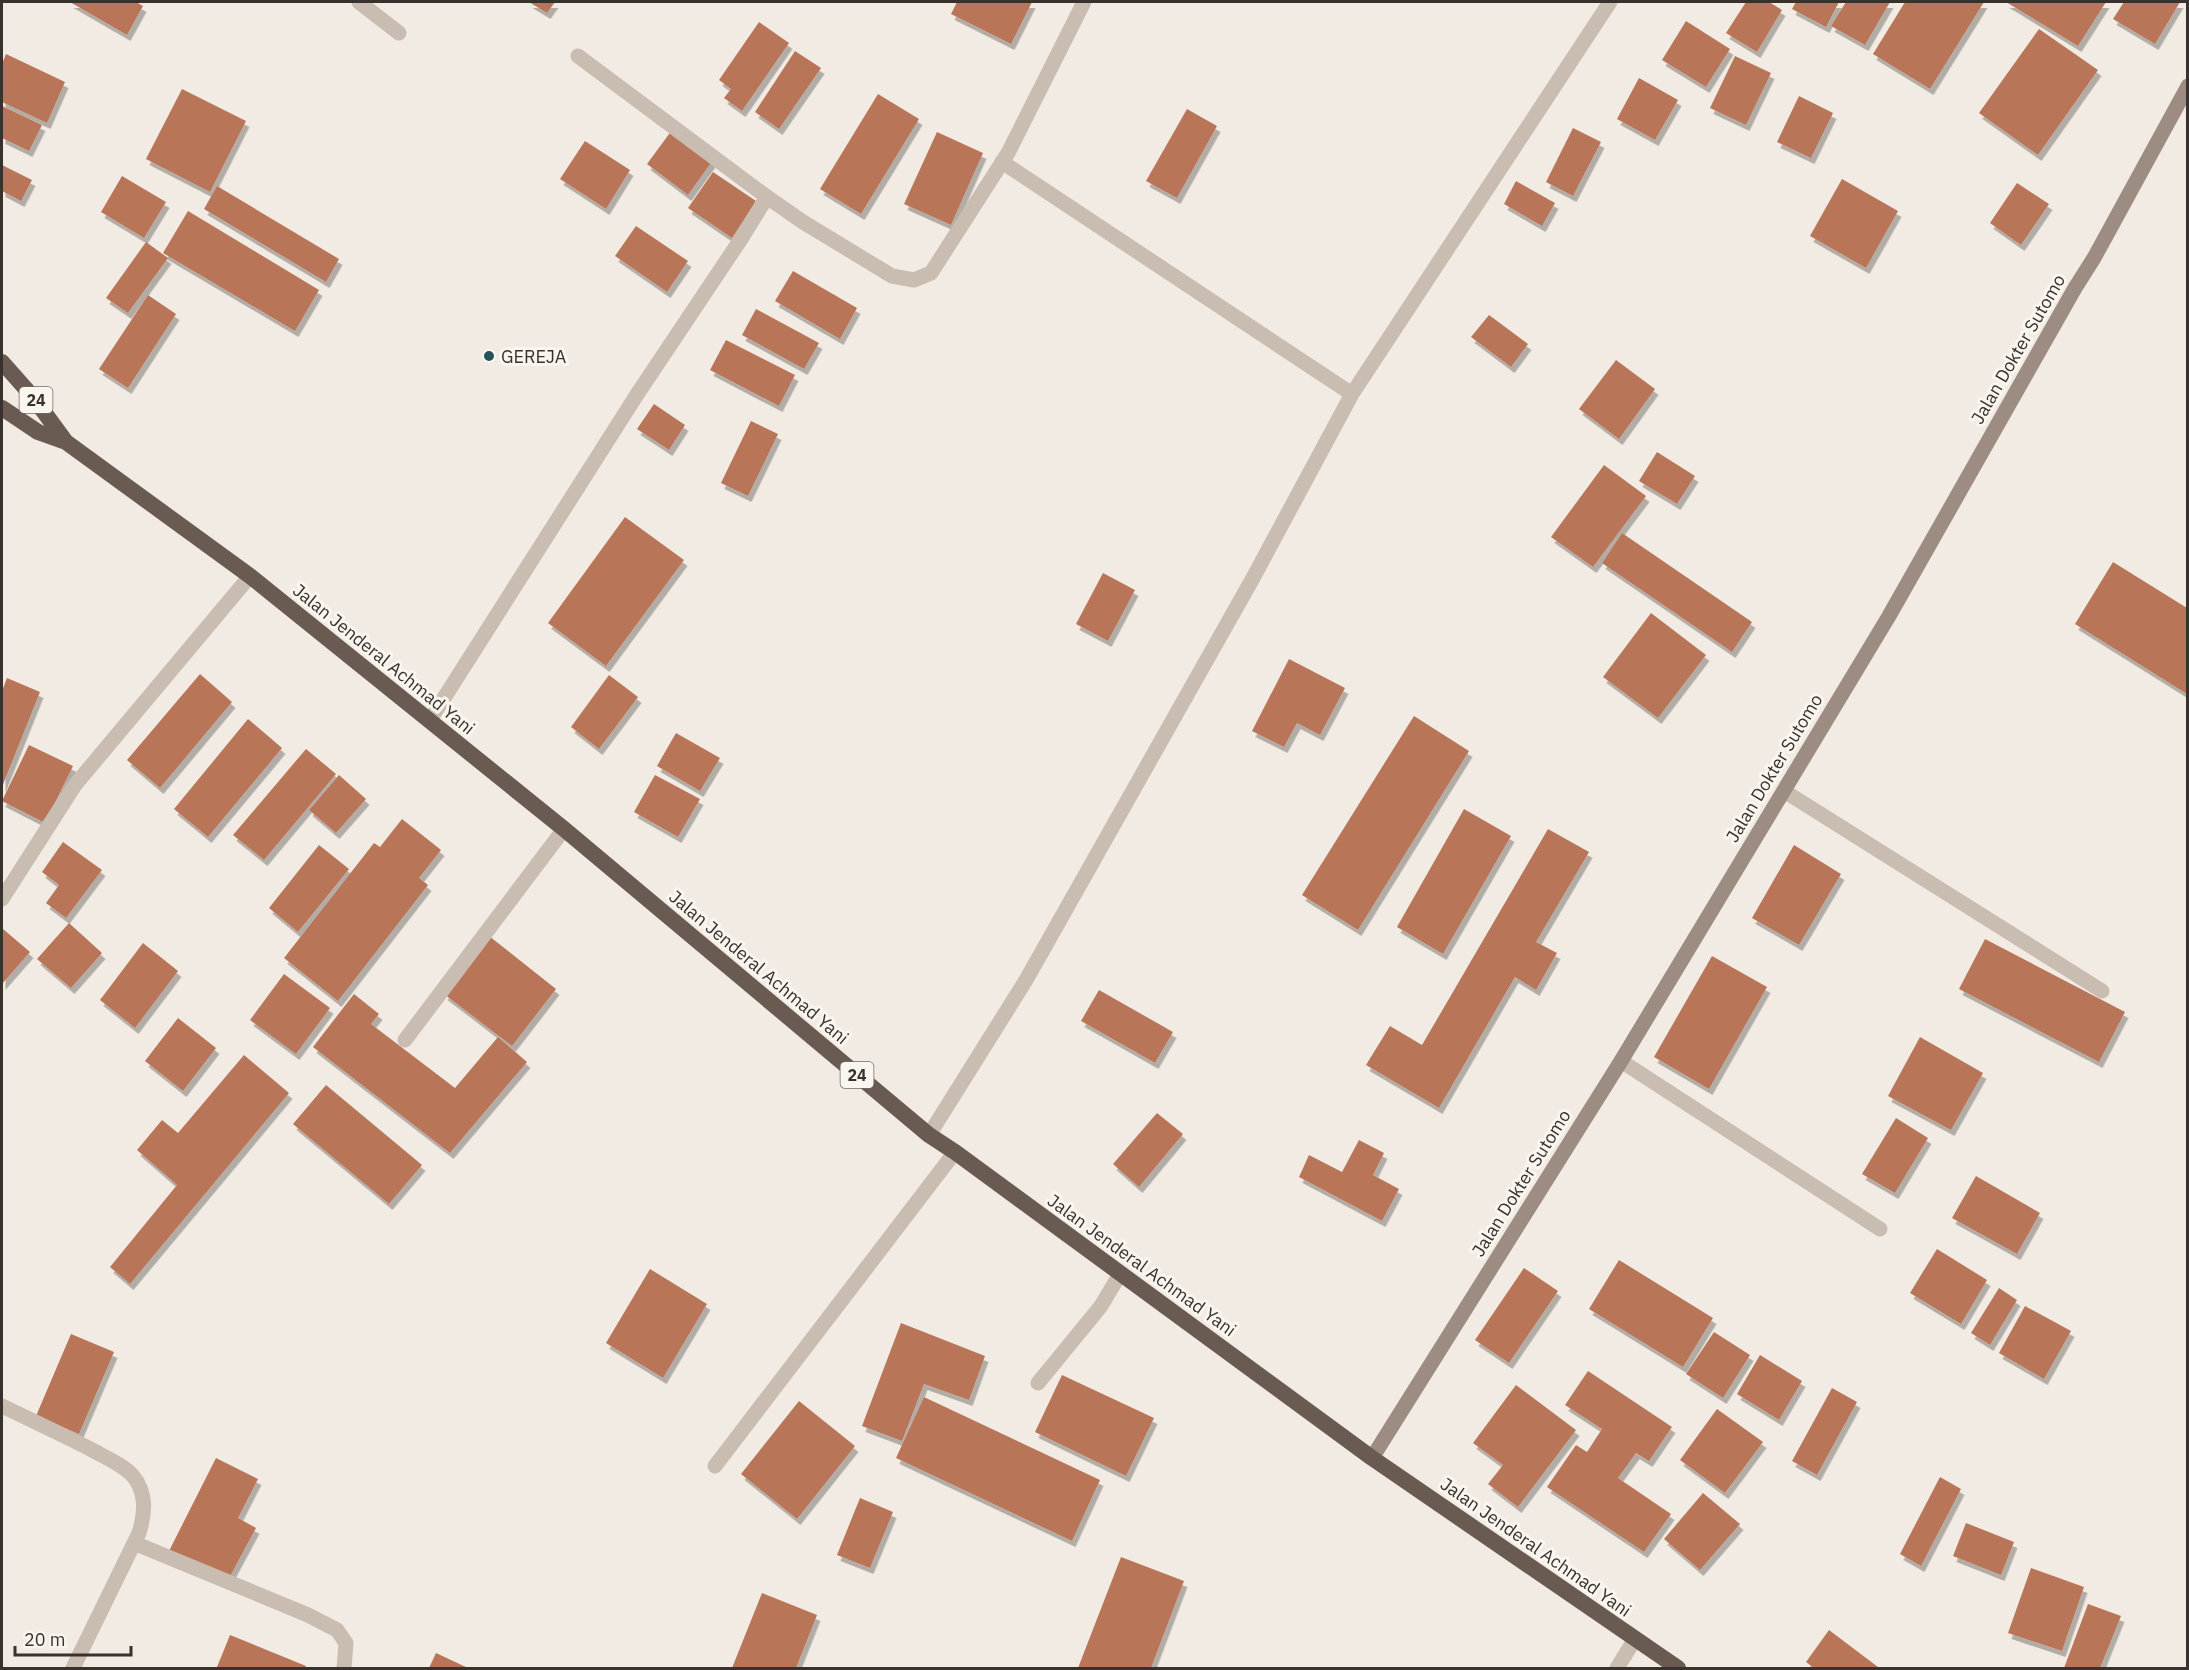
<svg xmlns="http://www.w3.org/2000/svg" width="2189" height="1670" viewBox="0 0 2189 1670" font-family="'IBM Plex Sans',sans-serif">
<defs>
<filter id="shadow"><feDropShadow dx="3.5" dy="6" stdDeviation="0" flood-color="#0004"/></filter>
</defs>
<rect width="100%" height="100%" fill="#f2ebe3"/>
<path fill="#b97559" filter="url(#shadow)" d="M70,2H136L143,6L127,35Z
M529,2H555L547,13Z
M957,2H1032L1011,44L951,14Z
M1746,2H1769L1782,10L1757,52L1726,33Z
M1796,2H1839L1826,27L1792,9Z
M1846,2H1890L1865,45L1831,26Z
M1905,2H1984L1930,89L1873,54Z
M2006,2H2106L2078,46Z
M2124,2H2180L2155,44L2113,19Z
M1686,21L1730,49L1706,87L1662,60Z
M759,22L789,43L742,111L724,98L731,89L719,80Z
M2039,29L2098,70L2038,155L1979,113Z
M795,51L821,68L779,129L755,112Z
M6,54L65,82L47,123L2,102V64Z
M1735,56L1771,73L1746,125L1710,108Z
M1639,78L1678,100L1655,140L1617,119Z
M182,89L246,121L210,192L146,159Z
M878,94L919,119L861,214L820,189Z
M1799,96L1833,113L1811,158L1777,142Z
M2,106L42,125L29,151L2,138Z
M1187,109L1217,126L1177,198L1146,181Z
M1573,128L1601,142L1573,196L1546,182Z
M672,130L713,160L688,195L647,164Z
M937,132L983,153L951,225L904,204Z
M585,141L630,170L606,209L560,179Z
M2,165L32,180L21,201L2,191Z
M713,172L756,201L732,238L688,208Z
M122,176L166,202L144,238L101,212Z
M1842,179L1898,211L1866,268L1810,236Z
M1516,181L1555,203L1542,226L1504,204Z
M2017,183L2049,204L2021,245L1990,223Z
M217,186L339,259L326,282L204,209Z
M188,211L319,290L295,331L163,253Z
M636,226L688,261L667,292L615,256Z
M146,242L168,258L128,313L106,298Z
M793,271L857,308L840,339L775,301Z
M148,295L176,314L128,388L99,369Z
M756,309L819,343L804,369L742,335Z
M1489,315L1528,344L1511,367L1471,337Z
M726,340L795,375L779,406L710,370Z
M1616,360L1655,389L1619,439L1579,409Z
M654,404L685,425L669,450L637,429Z
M751,421L778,434L748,496L721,483Z
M1657,452L1695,476L1677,504L1639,481Z
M1604,465L1646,496L1593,567L1551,537Z
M625,517L684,560L606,666L548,623Z
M1622,533L1752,622L1732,652L1602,563Z
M2113,562L2187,608V694L2075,624Z
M1103,573L1135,590L1108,641L1076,624Z
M1651,613L1706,655L1658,718L1603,677Z
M1289,659L1345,688L1320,735L1297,723L1284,747L1252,731Z
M200,674L232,702L160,788L127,760Z
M609,675L638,697L599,749L571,727Z
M7,678L40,692L2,787V691Z
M1414,716L1469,751L1358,930L1302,895Z
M248,719L282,748L208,837L174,809Z
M676,733L720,758L700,791L657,766Z
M29,745L73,766L45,823L2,801Z
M306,749L336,774L264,860L233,835Z
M339,775L366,799L336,833L309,810Z
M655,775L700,799L678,837L634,812Z
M1464,809L1511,836L1443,954L1397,927Z
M402,819L441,850L419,878L428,885L338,1001L284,958L374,843L380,847Z
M1548,829L1589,852L1536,942L1557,953L1536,990L1515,977L1439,1108L1366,1065L1390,1026L1422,1045Z
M63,842L102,870L66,918L46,903L59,885L42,872Z
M319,845L349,869L298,932L269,908Z
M1794,845L1841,874L1799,945L1752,918Z
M69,923L102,953L71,988L37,959Z
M3,929L30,952L2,984V931Z
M489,936L556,989L512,1046L444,994Z
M1985,939L2125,1012L2099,1062L1959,989Z
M143,943L178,971L135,1028L100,1000Z
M1712,956L1767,987L1709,1089L1654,1057Z
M284,974L330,1008L296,1054L250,1020Z
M1099,990L1173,1032L1155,1063L1081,1021Z
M354,994L379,1014L371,1024L455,1088L498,1037L527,1062L450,1153L313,1047Z
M178,1018L216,1048L183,1091L145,1061Z
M1920,1037L1983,1073L1951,1130L1888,1096Z
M244,1055L289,1093L130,1284L110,1267L177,1185L137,1150L162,1120L178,1133Z
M326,1085L422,1165L389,1204L293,1124Z
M1157,1113L1183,1134L1139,1187L1113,1164Z
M1896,1118L1928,1138L1895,1193L1862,1174Z
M1359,1140L1384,1153L1373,1175L1399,1189L1382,1221L1299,1177L1309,1155L1342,1172Z
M1976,1176L2040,1213L2017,1254L1952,1218Z
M1937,1249L1987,1280L1961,1324L1910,1293Z
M1619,1260L1713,1318L1683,1367L1589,1309Z
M1524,1268L1558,1291L1509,1363L1475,1340Z
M650,1269L707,1304L663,1378L606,1343Z
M1999,1288L2017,1300L1990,1345L1971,1333Z
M2025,1306L2071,1331L2044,1379L1999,1353Z
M901,1323L985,1356L969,1400L924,1384L902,1441L862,1426Z
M1714,1332L1750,1355L1723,1398L1686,1374Z
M71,1334L114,1352L79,1434L36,1416Z
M1760,1355L1802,1381L1779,1420L1737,1394Z
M1588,1371L1672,1427L1649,1461L1636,1453L1618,1478L1671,1514L1644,1552L1547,1487L1576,1445L1587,1452L1602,1429L1565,1405Z
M1062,1375L1154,1418L1126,1476L1035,1432Z
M1516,1385L1576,1430L1518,1507L1488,1484L1503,1465L1473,1443Z
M1832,1388L1857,1402L1817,1475L1792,1461Z
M924,1397L1100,1480L1072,1541L896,1458Z
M799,1401L855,1446L797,1519L741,1474Z
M1717,1409L1763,1442L1725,1493L1680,1460Z
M216,1458L258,1479L238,1518L256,1528L228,1580L169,1551Z
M1940,1477L1961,1489L1921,1566L1900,1554Z
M1703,1493L1740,1524L1700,1570L1664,1539Z
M860,1498L893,1512L870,1568L837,1555Z
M1966,1523L2014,1542L2001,1575L1953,1556Z
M1121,1557L1184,1581L1151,1668H1078Z
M2031,1568L2084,1587L2062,1651L2008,1633Z
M762,1593L817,1615L796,1668H732Z
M2088,1604L2121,1616L2100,1668H2064Z
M1829,1630L1878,1667L1877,1668H1814L1806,1662Z
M230,1635L306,1666L305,1668H222L217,1667Z
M436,1653L468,1668H429Z"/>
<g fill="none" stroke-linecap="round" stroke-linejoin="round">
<path stroke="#c9bcb0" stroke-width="15" d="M359,2L399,33
M1784,791L2102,991
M405,1040L564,829
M1621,1061L1880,1229
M1038,1383L1101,1306L1120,1274
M715,1466L955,1152
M1617,1668L1635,1639"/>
<path stroke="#c9bcb0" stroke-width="15" d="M578,56L767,197
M1002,162L1352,394
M2,899L75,785L250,576
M929,1135L1026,980L1253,578L1352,394L1610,2
M2,1406C33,1421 63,1435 94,1451C107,1458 123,1465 133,1476C147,1493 145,1513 139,1533L73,1668
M134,1543L308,1615L337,1630L346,1643L344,1668"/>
<path stroke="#c9bcb0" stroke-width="15" d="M430,720L636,396L741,239L767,197L803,222L892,276L914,280L931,273L1008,153L1084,2"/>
<path stroke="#9d8c81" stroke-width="15" d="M1372,1458L1621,1061L1889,616L2075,288L2094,258L2188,86"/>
<path stroke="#695a52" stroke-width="16" d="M2,362L33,397L66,442
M2,408L38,432L66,442L250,576L564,829L929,1135L955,1152L1372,1458L1678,1668"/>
</g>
<circle fill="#265157" stroke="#f9f5ef" stroke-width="2" cx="489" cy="356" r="6"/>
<g text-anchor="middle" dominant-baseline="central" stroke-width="6" stroke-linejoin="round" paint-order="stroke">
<g fill="#f9f5ef" stroke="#736c67" stroke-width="1.5">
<rect x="19.5" y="387" width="33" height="26" rx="4.5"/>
<rect x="840.5" y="1062" width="33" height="26" rx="4.5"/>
</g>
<g font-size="16" font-weight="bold" fill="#39312d">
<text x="36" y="400">24</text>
<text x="857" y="1075">24</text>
</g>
<g font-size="18" fill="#39312d" stroke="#f9f5ef">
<text transform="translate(2018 349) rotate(-60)">Jalan Dokter Sutomo</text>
<text transform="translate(384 659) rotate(39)">Jalan Jenderal Achmad Yani</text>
<text transform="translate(1774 768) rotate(-59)">Jalan Dokter Sutomo</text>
<text transform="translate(759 967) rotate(40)">Jalan Jenderal Achmad Yani</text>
<text transform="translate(1521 1183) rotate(-58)">Jalan Dokter Sutomo</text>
<text transform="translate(1142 1265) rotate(36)">Jalan Jenderal Achmad Yani</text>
<text transform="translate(1536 1547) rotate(35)">Jalan Jenderal Achmad Yani</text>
</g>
<g font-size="18" fill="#39312d" stroke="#f9f5ef" text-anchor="start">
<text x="501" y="356">GEREJA</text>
</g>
</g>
<rect width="2189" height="1670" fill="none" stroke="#39312d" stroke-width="6"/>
<path d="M15 1646v9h116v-9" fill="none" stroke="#39312d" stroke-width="3"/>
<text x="24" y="1646" font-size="18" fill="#39312d" stroke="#f9f5ef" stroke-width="4.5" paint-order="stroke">20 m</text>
</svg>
